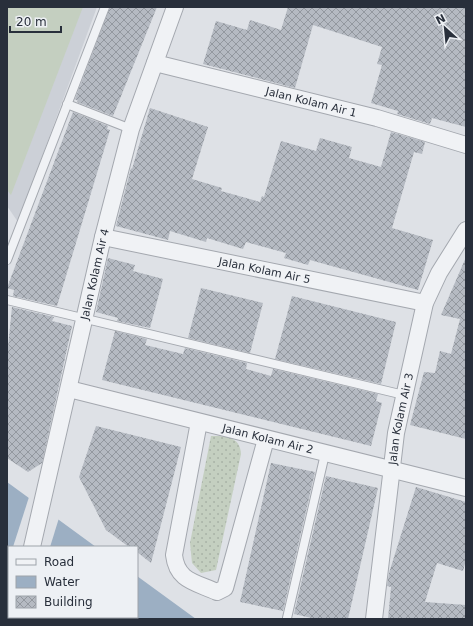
<svg xmlns="http://www.w3.org/2000/svg" width="473" height="626" viewBox="0 0 473 626" font-family="'DejaVu Sans',sans-serif">
<defs>
<pattern id="grass-dots" width="8" height="8" patternUnits="userSpaceOnUse"><rect width="8" height="8" fill="#c4cfc0"/><path d="M2 2h.1M6 6h.1" fill="none" stroke="#a8b2a6" stroke-width="1.8" stroke-linecap="round"/></pattern>
<pattern id="building-cross-hatch" width="8" height="8" patternUnits="userSpaceOnUse"><rect width="8" height="8" fill="#b5bac2"/><path d="M0 0l8 8M0 8l8-8" fill="none" stroke="#93989f"/></pattern>
</defs>
<rect width="100%" height="100%" fill="#dee1e6"/>
<path fill="#ccd0d7" d="M7,7H97L18,222L7,206Z"/>
<path fill="url(#grass-dots)" d="M211,436C225,436 240,436 241,454L216,570L201,573L192,563L190,543Z"/>
<path fill="#c4cfc0" d="M7,7H83L11,195L7,190Z"/>
<path fill="#9cafc3" d="M7,482L96,547H9V576L7,575Z
M137,576L196,619H67L64,617H137Z"/>
<path fill="#dee1e6" d="M29,497L59,518L50,547H13Z"/>
<path fill="url(#building-cross-hatch)" d="M110,7H157L113,116L77,102L78,101L75,99Z
M288,7H466V127L432,118L430,124L397,114L398,111L371,103L382,65L377,64L382,47L313,25L295,88L203,64L216,21L247,30L250,20L281,30Z
M150,108L208,127L192,179L222,188L221,191L260,202L262,196L264,197L281,141L316,151L320,138L352,147L349,158L381,167L391,132L425,142L422,154L414,152L392,228L433,240L418,290L310,260L308,265L284,258L286,253L246,242L243,249L207,238L206,242L170,231L168,240L116,226L131,168L132,169Z
M73,112L108,126L107,129L110,130L57,306L13,296L14,290L7,288Z
M466,257V439L410,425L424,372L435,373L440,351L451,354L460,319L441,315Z
M108,258L135,265L133,271L163,279L150,328L117,321L118,318L96,312Z
M201,288L263,303L250,353L188,338Z
M292,296L396,322L381,384L275,359Z
M12,307L54,317L52,321L72,326L42,463L28,472L7,458V357Z
M115,331L147,339L145,345L183,354L185,348L247,363L246,369L271,376L273,369L378,394L376,401L382,403L371,446L102,380Z
M96,426L181,447L151,563L137,552V547H129L106,530L79,477Z
M271,463L315,472L283,611L240,602Z
M326,476L378,488L348,619H316L294,614Z
M416,487L466,502V560L463,571L437,563L425,602L466,605V619H388L391,587L387,586L389,573Z"/>
<g fill="none" stroke-linecap="round" stroke-linejoin="round">
<defs>
<path id="lane" d="M67,104L131,129
M7,260L105,7
M7,300L404,395
M287,618L325,454"/>
<g id="street">
<path id="s1" d="M155,63L377,118L466,145"/>
<path id="s2" d="M103,237L425,303"/>
<path id="s3" d="M69,389L466,488"/>
<path d="M199,422L174,555C177,581 195,582 217,592L225,588L266,439"/>
<path id="s4" d="M32,547L103,237L131,129L175,7"/>
<path d="M11,619L13,617"/>
<path id="s5" d="M374,619L396,433L425,303L439,273L466,230"/>
</g>
</defs>
<use href="#lane" stroke="#a4a8af" stroke-width="10"/>
<use href="#street" stroke="#a4a8af" stroke-width="18"/>
<use href="#lane" stroke="#f0f2f5" stroke-width="8"/>
<use href="#street" stroke="#f0f2f5" stroke-width="16"/>
</g>
<g text-anchor="middle" dominant-baseline="central" stroke-width="3" stroke-linejoin="round" paint-order="stroke">
<g font-size="11" fill="#282f3b" stroke="#edf0f4">
<text stroke="none"><textPath href="#s1" startOffset="161">Jalan Kolam Air 1</textPath></text>
<text stroke="none"><textPath href="#s2" startOffset="165">Jalan Kolam Air 5</textPath></text>
<text stroke="none"><textPath href="#s4" startOffset="280">Jalan Kolam Air 4</textPath></text>
<text stroke="none"><textPath href="#s5" startOffset="202">Jalan Kolam Air 3</textPath></text>
<text stroke="none"><textPath href="#s3" startOffset="205">Jalan Kolam Air 2</textPath></text>
</g>
</g>
<rect width="473" height="626" fill="none" stroke="#282f3b" stroke-width="16"/>
<rect x="8" y="546" width="130" height="72" fill="#edf0f4" stroke="#9ea3aa"/>
<rect x="16" y="559" width="20" height="6" fill="#f0f2f5" stroke="#9ea3aa"/>
<text x="44" y="566" font-size="12" fill="#282f3b">Road</text>
<rect x="16" y="576" width="20" height="12" fill="#9cafc3" stroke="#9ea3aa"/>
<text x="44" y="586" font-size="12" fill="#282f3b">Water</text>
<rect x="16" y="596" width="20" height="12" fill="url(#building-cross-hatch)" stroke="#9ea3aa"/>
<text x="44" y="606" font-size="12" fill="#282f3b">Building</text>
<g transform="translate(445 28) rotate(333)" stroke="#edf0f4" stroke-width="3" paint-order="stroke">
<path d="M0-3L7 15L0 10L-7 15Z" fill="#282f3b"/>
<text y="-6" font-size="11" font-weight="bold" text-anchor="middle" fill="#282f3b">N</text>
</g>
<path d="M10 26v6h51v-6" fill="none" stroke="#282f3b" stroke-width="2"/>
<text x="16" y="26" font-size="12" fill="#282f3b" stroke="#edf0f4" stroke-width="3" paint-order="stroke">20 m</text>
</svg>
